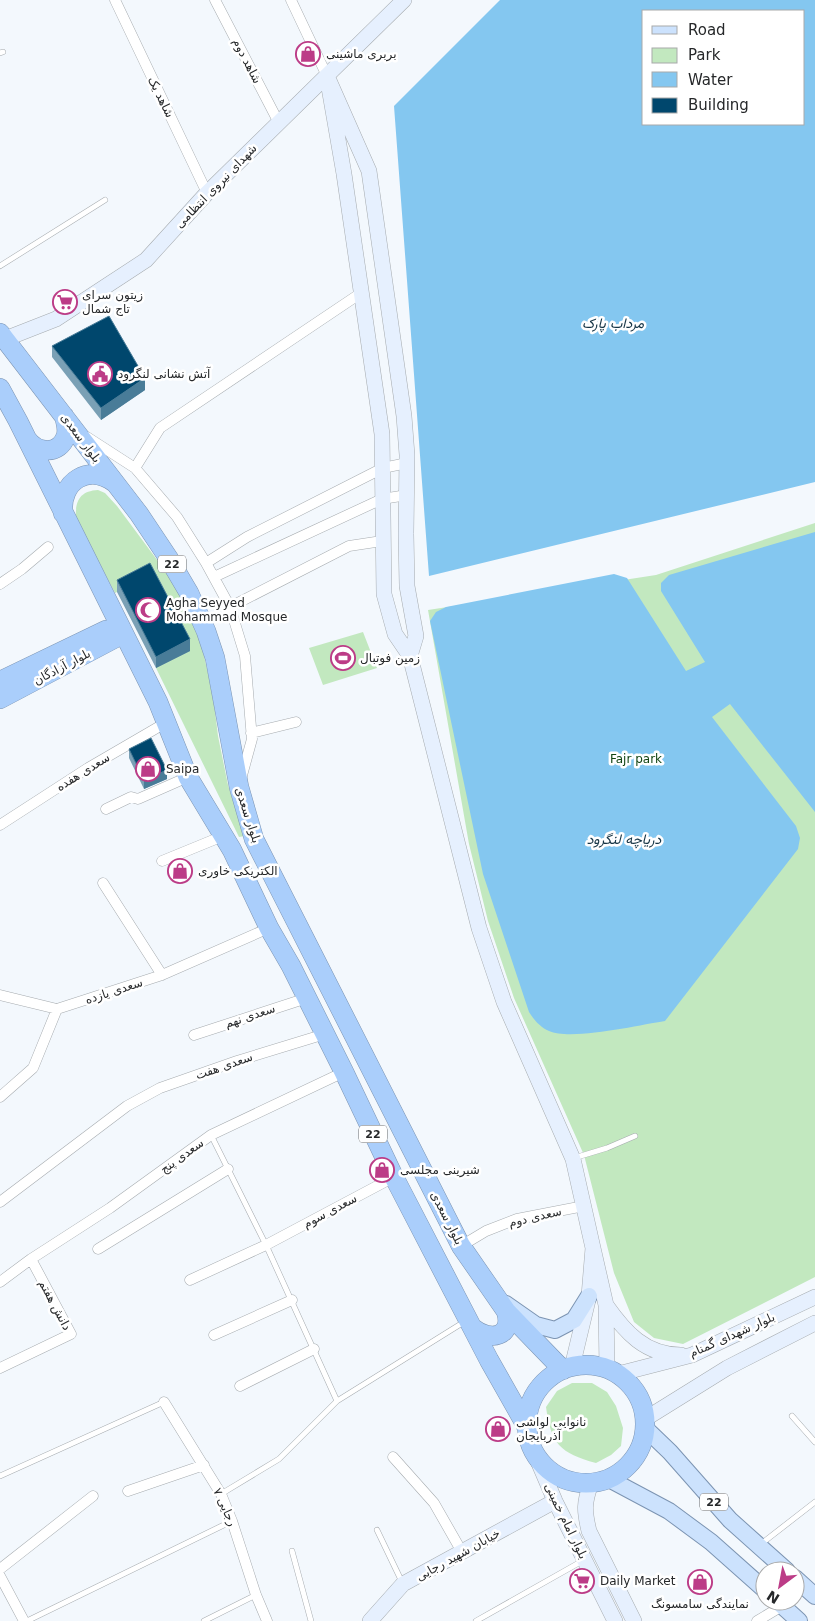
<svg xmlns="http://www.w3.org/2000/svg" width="815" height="1621" viewBox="0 0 815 1621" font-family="'DejaVu Sans',Vazirmatn,sans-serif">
<rect width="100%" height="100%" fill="#f3f8fd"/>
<path fill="#c2e8bf" d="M98,490L105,493L117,506L172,580L198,630L213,695L218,736L228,785L245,836L239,837L156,668L150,575L115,593L76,519C75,502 79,491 98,490Z
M815,523V1277L683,1344L654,1338L634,1322L614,1273L584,1155L514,998L488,921L469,844L428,610L656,575Z
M363,632L377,668L323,685L309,648Z
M572,1383H592L607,1392L616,1406L623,1428L621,1446L611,1455L596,1463C560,1453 551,1444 546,1407L557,1391Z"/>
<path fill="#84c7f0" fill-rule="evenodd" d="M500,0H815V482L429,576L394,106ZM644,11H804V124H644Z
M815,532V812L730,704L712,717L796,826L800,838L798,849L665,1021C639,1025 571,1041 549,1031C540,1027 534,1020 529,1012L483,874L430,621L436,612L446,607L614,574L627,578L686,671L705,662L661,591V583L669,575Z"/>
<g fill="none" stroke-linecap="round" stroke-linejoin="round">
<defs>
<path id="lane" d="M0,53L3,52
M0,266L105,200
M211,1135L266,1245L337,1401
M574,1158L607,1148L635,1136
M792,1416L815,1442
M0,1476L164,1402
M221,1494L279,1459L337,1401L464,1322
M377,1530L402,1582
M761,1544L815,1502
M292,1551L311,1621
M27,1621L232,1521
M204,1621L256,1595
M476,1621L584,1560"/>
<path id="street" d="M115,0L207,193
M215,0L279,123
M291,0L327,76
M87,437L135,468L177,517L206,563L230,607
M135,468L160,428L361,293
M206,563L247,537L383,468L407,463
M214,577L382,499L407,495
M0,584L22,569L48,547
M251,733L296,722
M241,779L252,739L245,656L230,607L349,546L382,541
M106,809L131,797L138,799L188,777
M0,825L88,768L167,722
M162,861L223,836
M103,883L162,975
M0,995L57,1009
M194,1035L307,998
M0,1097L33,1068L57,1009L162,975L269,928
M0,1202L127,1106L160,1088L237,1061L325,1034
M461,1246L486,1231L517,1219L584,1206
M98,1249L228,1169
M190,1280L266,1245L394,1177
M0,1282L31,1259L110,1208L211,1135L344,1072
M214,1335L292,1300
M0,1368L71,1334L31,1259
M240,1386L314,1349
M164,1402L221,1494L232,1521L256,1595L267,1621
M393,1457L434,1503L462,1552
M128,1491L204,1465
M0,1569L93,1496
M0,1576L24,1621
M757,1621L782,1606"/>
<path id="secondary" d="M327,76L369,171L404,416L407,455L406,534L407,586L416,636L410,656L395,634L384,594L382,434L344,174Z
M5,339L56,319L146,260L207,193L404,0
M410,656L479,928L504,1002L573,1159L593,1248
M606,1305C625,1332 645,1355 681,1355
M572,1367L589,1296L593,1248L606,1305L607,1369
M618,1374L692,1355L815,1297
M645,1419L727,1368L815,1323
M532,1447L555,1501L615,1621
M591,1483C584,1503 584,1510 589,1531L634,1621
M370,1621L403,1584L555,1501"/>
<path id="primary" d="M506,1304L536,1325L555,1330L574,1320L589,1296
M645,1428L670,1452L730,1520L787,1571
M609,1479L669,1511L711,1542L765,1590
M795,1578L815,1596
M777,1601L799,1621"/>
<path id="highway" d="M0,333L139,514L169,559L189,593L206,631L215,658L239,787L254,839L461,1246L506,1311L563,1370
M0,388L18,421L158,702L188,777L232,850L269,928L291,966L344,1072L394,1177L489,1360L528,1429
M27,439C37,453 59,456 66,436C68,429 66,423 64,416
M63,513C60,481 89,463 115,483
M0,681L106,630
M0,699L123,634
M473,1328C490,1342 514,1337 506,1311
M527 1424a59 59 0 1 1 118 0a59 59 0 1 1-118 0Z"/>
</defs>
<use href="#lane" stroke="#a6abaf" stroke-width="6"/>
<use href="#street" stroke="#a6abaf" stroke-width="11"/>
<use href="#secondary" stroke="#a6abaf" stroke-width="16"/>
<use href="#primary" stroke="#7c94b2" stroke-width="18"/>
<use href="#highway" stroke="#7c94b2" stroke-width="20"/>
<use href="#lane" stroke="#fff" stroke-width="5"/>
<use href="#street" stroke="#fff" stroke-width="10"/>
<use href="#secondary" stroke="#e6f0fe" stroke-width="15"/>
<use href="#primary" stroke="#cce2fd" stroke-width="16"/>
<use href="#highway" stroke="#aacefb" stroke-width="19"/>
</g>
<path fill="#7aa0b5" d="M52,346L145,390L101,420L52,357Z
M117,580L190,651L156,668L117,592Z
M129,749L167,779L144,789L129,758Z"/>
<path fill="#497c98" d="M145,378V390L101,420V408Z
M190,639V651L156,668V657Z
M167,770V779L144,789V780Z"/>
<path fill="#00476d" stroke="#497c98" d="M109,316L145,378L101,408L52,346Z
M150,563L190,639L156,657L117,580Z
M151,738L167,770L144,780L129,749Z"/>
<defs>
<symbol id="shop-ring" viewBox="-11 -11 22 22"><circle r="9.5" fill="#fff" stroke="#bc3c87" stroke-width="1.5"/><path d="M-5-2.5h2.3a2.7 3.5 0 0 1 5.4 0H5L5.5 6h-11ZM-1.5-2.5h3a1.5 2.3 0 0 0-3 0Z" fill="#bc3c87"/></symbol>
<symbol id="supermarket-ring" viewBox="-11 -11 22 22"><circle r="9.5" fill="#fff" stroke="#bc3c87" stroke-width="1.5"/><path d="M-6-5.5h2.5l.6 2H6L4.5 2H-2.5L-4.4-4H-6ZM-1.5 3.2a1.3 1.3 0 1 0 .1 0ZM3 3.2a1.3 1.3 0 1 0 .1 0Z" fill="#bc3c87"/></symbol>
<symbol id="civic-ring" viewBox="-11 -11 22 22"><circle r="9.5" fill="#fff" stroke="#bc3c87" stroke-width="1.5"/><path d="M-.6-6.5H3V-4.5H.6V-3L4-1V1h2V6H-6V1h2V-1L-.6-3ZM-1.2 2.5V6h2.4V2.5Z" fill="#bc3c87"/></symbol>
<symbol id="mosque-ring" viewBox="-11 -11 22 22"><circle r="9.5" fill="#fff" stroke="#bc3c87" stroke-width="1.5"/><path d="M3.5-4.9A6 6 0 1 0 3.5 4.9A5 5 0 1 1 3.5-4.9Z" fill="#bc3c87"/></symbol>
<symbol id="stadium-ring" viewBox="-11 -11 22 22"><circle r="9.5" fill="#fff" stroke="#bc3c87" stroke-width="1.5"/><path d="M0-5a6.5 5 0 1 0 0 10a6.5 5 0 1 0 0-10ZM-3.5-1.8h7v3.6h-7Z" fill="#bc3c87"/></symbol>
</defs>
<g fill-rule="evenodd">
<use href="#shop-ring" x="294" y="40" width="28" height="28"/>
<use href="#supermarket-ring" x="51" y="288" width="28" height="28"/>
<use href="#civic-ring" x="86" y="360" width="28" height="28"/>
<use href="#mosque-ring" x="134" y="596" width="28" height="28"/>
<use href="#stadium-ring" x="329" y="644" width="28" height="28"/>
<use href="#shop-ring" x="134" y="755" width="28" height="28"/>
<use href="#shop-ring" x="166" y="857" width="28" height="28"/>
<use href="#shop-ring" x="368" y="1156" width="28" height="28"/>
<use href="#shop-ring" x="484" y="1415" width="28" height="28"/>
<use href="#supermarket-ring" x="568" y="1567" width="28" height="28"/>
<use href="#shop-ring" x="686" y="1568" width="28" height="28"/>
</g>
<g text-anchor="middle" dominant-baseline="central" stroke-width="5" stroke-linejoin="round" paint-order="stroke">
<g fill="#fff" stroke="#67686a" stroke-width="1">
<rect x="158" y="555.5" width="28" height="17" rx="4"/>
<rect x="359" y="1125.5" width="28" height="17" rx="4"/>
<rect x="700" y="1493.5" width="28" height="17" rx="4"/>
</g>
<g font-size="11" font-weight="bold" fill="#26282a">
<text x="172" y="564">22</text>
<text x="373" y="1134">22</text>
<text x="714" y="1502">22</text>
</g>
<g font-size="12" fill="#26282a" stroke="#fff" text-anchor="start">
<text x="326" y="54">بربری ماشینی</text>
<text x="82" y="295">زیتون سرای<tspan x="82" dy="14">تاج شمال</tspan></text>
<text x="118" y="374">آتش نشانی لنگرود</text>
<text x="166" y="603">Agha Seyyed<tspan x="166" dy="14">Mohammad Mosque</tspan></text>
<text x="360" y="658">زمین فوتبال</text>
<text x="166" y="769">Saipa</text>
<text x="198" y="871">الکتریکی خاوری</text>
<text x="400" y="1170">شیرینی مجلسی</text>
<text x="516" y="1422">نانوایی لواشی<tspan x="516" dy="14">آذربایجان</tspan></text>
<text x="600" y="1581">Daily Market</text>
<text x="700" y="1604" text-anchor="middle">نمایندگی سامسونگ</text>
</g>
<g font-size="12" fill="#26282a" stroke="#fff">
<text transform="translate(247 61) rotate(63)">شاهد دوم</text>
<text transform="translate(161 97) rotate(64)">شاهد یک</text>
<text transform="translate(216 186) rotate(-46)">شهدای نیروی انتظامی</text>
<text transform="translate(81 438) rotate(53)">بلوار سعدی</text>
<text transform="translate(62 667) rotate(-28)">بلوار آزادگان</text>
<text transform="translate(83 772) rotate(-32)">سعدی هفده</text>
<text transform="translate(248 815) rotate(72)">بلوار سعدی</text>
<text transform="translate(114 991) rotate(-18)">سعدی یازده</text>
<text transform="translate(250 1016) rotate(-18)">سعدی نهم</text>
<text transform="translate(224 1066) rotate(-19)">سعدی هفت</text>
<text transform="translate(182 1156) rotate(-36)">سعدی پنج</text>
<text transform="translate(330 1211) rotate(-28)">سعدی سوم</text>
<text transform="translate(535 1217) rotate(-13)">سعدی دوم</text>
<text transform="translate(447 1218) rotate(63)">بلوار سعدی</text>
<text transform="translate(55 1305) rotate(62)">دانش هفتم</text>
<text transform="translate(732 1335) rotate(-24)">بلوار شهدای گمنام</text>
<text transform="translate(225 1507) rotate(66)">رجایی ۷</text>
<text transform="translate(566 1521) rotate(64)">بلوار امام خمینی</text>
<text transform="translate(458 1555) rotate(-29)">خیابان شهید رجایی</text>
</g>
<g font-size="12" fill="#124513" stroke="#fff">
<text x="636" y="759">Fajr park</text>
</g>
<g font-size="14" font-style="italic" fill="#163546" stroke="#fff">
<text x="613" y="323">مرداب پارک</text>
<text x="624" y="839">دریاچه لنگرود</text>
</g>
</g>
<rect x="642" y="10" width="162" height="115" fill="#ffffff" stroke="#a8a9aa"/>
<rect x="652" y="26" width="25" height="8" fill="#cce2fd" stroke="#a8a9aa"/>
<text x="688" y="35" font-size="15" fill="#26282a">Road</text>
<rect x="652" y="48" width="25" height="15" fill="#c2e8bf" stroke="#a8a9aa"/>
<text x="688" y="60" font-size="15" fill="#26282a">Park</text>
<rect x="652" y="72" width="25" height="15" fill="#84c7f0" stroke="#a8a9aa"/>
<text x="688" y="85" font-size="15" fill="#26282a">Water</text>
<rect x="652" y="98" width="25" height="15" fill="#00476d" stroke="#a8a9aa"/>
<text x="688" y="110" font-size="15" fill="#26282a">Building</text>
<g transform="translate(780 1586) rotate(212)"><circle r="24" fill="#ffffff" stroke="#a8a9aa"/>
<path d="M0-4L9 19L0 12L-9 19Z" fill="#bc3c87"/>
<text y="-8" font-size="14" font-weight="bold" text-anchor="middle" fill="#26282a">N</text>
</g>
</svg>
